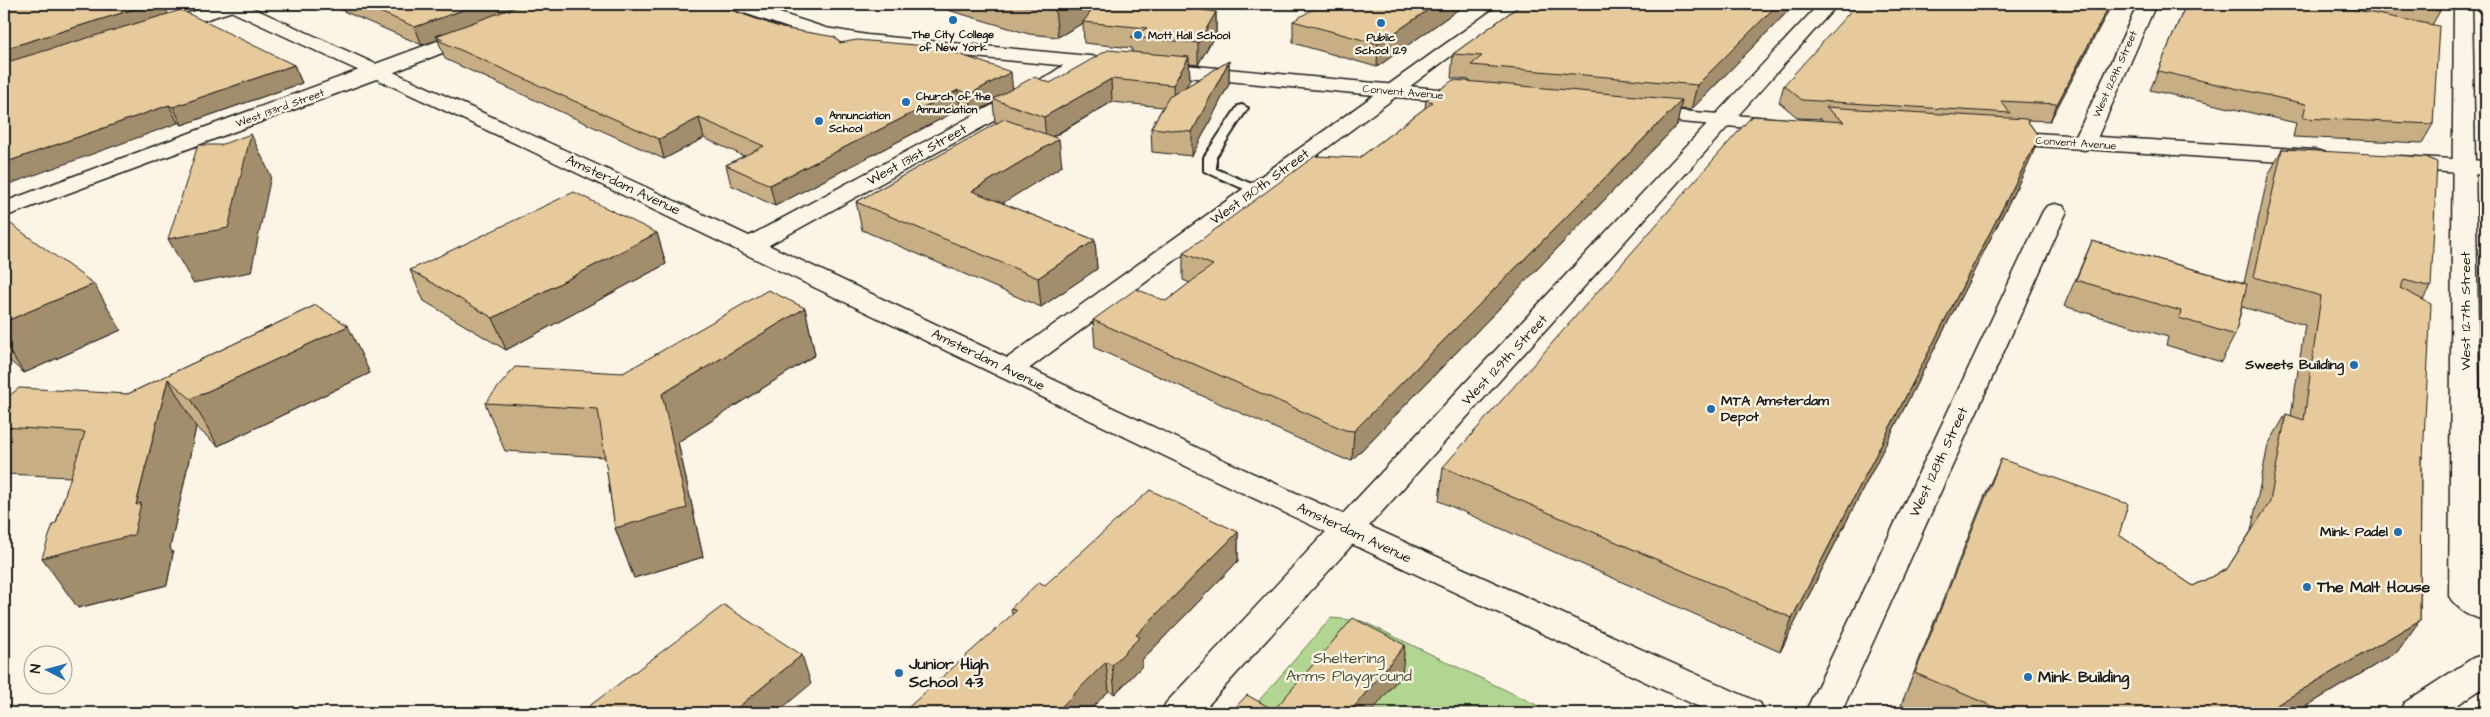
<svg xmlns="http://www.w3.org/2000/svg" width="2490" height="717" viewBox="0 0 2490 717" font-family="'Architects Daughter',sans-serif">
<rect width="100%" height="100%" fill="#fcf5e5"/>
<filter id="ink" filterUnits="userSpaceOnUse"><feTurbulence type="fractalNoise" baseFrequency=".02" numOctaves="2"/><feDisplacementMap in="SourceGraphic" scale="10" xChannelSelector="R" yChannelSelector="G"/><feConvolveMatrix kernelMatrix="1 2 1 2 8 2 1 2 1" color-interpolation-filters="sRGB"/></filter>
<g filter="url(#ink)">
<path fill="#b2d691" stroke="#677956" d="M1331,618L1362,621L1553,713H1248Z"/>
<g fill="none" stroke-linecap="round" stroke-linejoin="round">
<defs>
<path id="service" d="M1242,105L1248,108L1216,157V169L1259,187L1261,190L1255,194L1204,171V157L1238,106Z"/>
<path id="minor" d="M218,4L242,5L239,9L167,32H153L151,28L153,24Z
M1501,4H1521L1019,376L1009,378L999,376L995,370L999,364Z
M1819,4H1838L1201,713H1161L1166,703Z
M2138,4H2156L2095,143L2092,148L2084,150L2076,148L2073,143Z
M2454,4H2472L2483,590L2486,592V621C2471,616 2457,610 2449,596Z
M475,27L482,29L484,33L482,37L387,75L4,217V202Z
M1081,56L1088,58L1091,62L1066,81L760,250L751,252L742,250L739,245L742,240L1052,73L1074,58Z
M2055,204L2063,206L2067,211L1841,713H1805L2043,211L2047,206Z
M2486,654V686L2445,713H2399L2404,703L2473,658Z"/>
<path id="tertiary" d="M726,4H752L826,28L867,35L1470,92L1477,94L1480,98L1477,102L1470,104L867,47L815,37L729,8Z
M1642,108L1784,119L1792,120L1795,125L1792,130L1784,131L1635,118L1631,114L1635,110Z
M2001,131L2315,150L2323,152L2326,157L2323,162L2315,164L1993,143L1990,138L1993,133Z
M2400,156L2486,161V175L2392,168L2389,163L2392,158Z"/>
<path id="secondary" d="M221,4H244L639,184L1219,458L1760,703L1765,713H1712L1198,472L523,147L224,8Z"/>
</defs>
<use href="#service" stroke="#1c1c1c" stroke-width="4"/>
<use href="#minor" stroke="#1c1c1c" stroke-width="3"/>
<use href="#tertiary" stroke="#1c1c1c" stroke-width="3"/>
<use href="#secondary" stroke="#1c1c1c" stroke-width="3"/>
<use href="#service" fill="#fcf5e5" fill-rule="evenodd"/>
<use href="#minor" fill="#fcf5e5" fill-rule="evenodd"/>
<use href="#tertiary" fill="#fcf5e5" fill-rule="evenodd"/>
<use href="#secondary" fill="#fcf5e5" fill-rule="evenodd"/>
</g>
<path fill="#c7ae85" stroke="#1c1c1c" d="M4,4H163L168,14L294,65L302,83L182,125Z
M327,4H714L782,28L840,43L1013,88L1050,83L1132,52V48L1084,43L1083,23L1058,37L1029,34L948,10L947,4H1168L1205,11L1216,12V33L1198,65L1189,64L1190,80L1186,87L1229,61V84L1192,156L1152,152L1151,128L1163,107L1112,102L1053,137L1062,166L1002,203L1095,240L1097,269L1041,307L862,230L856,202L998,123L995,122L993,103L972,114L960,109L775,206L731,185L726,165L744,156L704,138L664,159L445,59L438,40L422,45Z
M1466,4L1377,67L1293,43V21Z
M1522,4H1795L1691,110L1680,109L1677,125L1352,460L1344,459L1095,348L1093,320L1166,301L1190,283L1183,280V253L1359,158L1425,108L1426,100L1469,81V80L1451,78L1453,54Z
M2112,4L2050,121L2027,120L2039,137L2028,165L1780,652L1439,501L1443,467L1821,121L1822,119L1798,118L1779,102L1784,85Z
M2186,4H2439L2440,11L2432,25L2433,124L2422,143L2293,137L2296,123L2150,90Z
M2282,149L2431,287L2423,300V457L2421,460L2420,620L2397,652L2295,713H1919L1901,705L1987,490L2001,459L2119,535L2193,586L2227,569L2251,531L2268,445L2286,414L2291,416L2305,325L2242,307L2235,335L2221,362L2166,345L2168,337L2064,306L2092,241L2244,283L2268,176Z
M4,219L121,330L24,373L4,356Z
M657,233L666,264L506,350L424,301L410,270Z
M316,305L370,373L218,446L196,427L170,548L173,553L167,585L78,608L56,523L71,477L6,474L4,471V400L128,394Z
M805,308L815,355L678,442L703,557L634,578L615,528L605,457L505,451L485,403L623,373Z
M1238,532V561L1142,660V666L1115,694L1109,691L1012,614L1011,608L1045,585Z"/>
<path fill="#a28d6c" stroke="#1c1c1c" d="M151,4H163L170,17L4,69V49Z
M480,4H535L436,36L438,40L422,45L415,27Z
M1065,4H1119L1083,22V23L1058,37L1055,9Z
M1437,4H1466L1377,67L1378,44Z
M1778,4H1795L1691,110L1697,85Z
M2110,4H2112L2050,121L2057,104Z
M1216,12V33L1198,65V43Z
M1189,57L1190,80L1174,108L1173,85Z
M1229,61V84L1192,156V132Z
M294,65L302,83L182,125L173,107Z
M1011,72L1013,92L993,99V103L972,114L970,94Z
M1111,79L1112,102L1046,140L1044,117Z
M958,90L960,109L775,206L770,185Z
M1682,100L1677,125L1352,460L1354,431Z
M169,105L178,123L4,186V163Z
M699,118L704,138L664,159L659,139Z
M251,134L271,176L251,272L193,283L168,239Z
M2039,137L2028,165L1780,652L1792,618Z
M1059,139L1062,166L976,220L972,191Z
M657,233L666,264L506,350L493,318Z
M1095,240L1097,269L1041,307L1038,278Z
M94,284L121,330L24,373L4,343V322Z
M805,308L815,355L678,442L703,557L634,578L615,528L662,394Z
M348,326L370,373L218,446L191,399Z
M168,379L196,427L170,548L173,553L167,585L78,608L42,558L136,505Z
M1238,532V561L1142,660V666L1115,694L1112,665L1136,635Z
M2420,620L2397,652L2295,713H2263Z
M1405,645L1402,674L1371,713H1349Z
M802,655L811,684L776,713H731Z
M1106,662L1109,691L1087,713H1055Z"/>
<path fill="#e7ca9b" stroke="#1c1c1c" d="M4,4H151L4,49Z
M361,4H480L415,27Z
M524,4H714L782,28L835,37L840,43L857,40L938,47L1011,72L970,94L958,90L770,185L726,165L764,146L699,118L659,139L438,40L443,39L436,36Z
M1017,4H1065L1055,9L1026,6Z
M1097,4H1168L1205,7L1203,10L1216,12L1198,43L1131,37L1147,28L1083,22Z
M1322,4H1437L1378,44L1293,21Z
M1522,4H1778L1697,85L1471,65L1482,56L1453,54Z
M1857,4H2110L2057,104L2001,101L2010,113L1802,100L1784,85Z
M2186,4H2325L2439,26L2433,124L2303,118L2306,104L2158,71Z
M2402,4H2439L2440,11Z
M181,10L294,65L173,107L169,105L4,163V63Z
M1108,50L1189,57L1173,85L1111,79L1044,117L993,99L1034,77L1050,83Z
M1229,61L1192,132L1151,128L1169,97Z
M1453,80L1682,100L1354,431L1345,430L1093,320L1136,289L1166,301L1213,265L1183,253L1315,156L1359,158L1433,102L1426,100Z
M1825,107L2026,119L2039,137L1792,618L1443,467L1752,116L1844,122Z
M1004,119L1059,139L972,191L1095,240L1038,278L856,202Z
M251,134L228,228L168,239L198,145H220Z
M2282,149L2426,157L2437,162L2431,287L2404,280L2400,288L2431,304L2423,457L2421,456L2420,620L2263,713H2008L1915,673L2001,459L2128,504L2119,535L2193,586L2227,569L2270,502L2286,414L2304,420L2321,296L2254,277Z
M574,192L657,233L493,318L410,270Z
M4,219L94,284L4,322Z
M2092,241L2247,284L2235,335L2179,318L2181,311L2076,280Z
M768,290L805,308L662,394L687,508L615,528L598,409L485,403L515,367L623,373Z
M316,305L348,326L191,399L168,379L136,505L141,503L134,535L42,558L53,524L56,523L85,432L4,427V400L19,388L128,394Z
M1150,490L1238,532L1136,635L1140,637L1112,665L1106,662L1055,713H902L1016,611L1011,608L1039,582L1045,585Z
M724,605L802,655L731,713H580Z
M1353,618L1405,645L1349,713H1230L1247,695L1274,710Z"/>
</g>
<g fill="#1f6fb2" stroke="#fcf5e5" stroke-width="2">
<circle cx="953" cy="20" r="5"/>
<circle cx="1381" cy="23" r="5"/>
<circle cx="1138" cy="35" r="5"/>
<circle cx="906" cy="102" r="5"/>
<circle cx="819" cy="121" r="5"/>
<circle cx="2354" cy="365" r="5"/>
<circle cx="1711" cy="409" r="5"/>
<circle cx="2398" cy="532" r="5"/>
<circle cx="2307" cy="587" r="5"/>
<circle cx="899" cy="673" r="5"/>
<circle cx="2028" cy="677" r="5"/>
</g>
<g text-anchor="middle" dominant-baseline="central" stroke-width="4.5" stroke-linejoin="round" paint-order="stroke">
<g font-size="11" font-weight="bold" fill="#1c1c1c" stroke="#fcf5e5" text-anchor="start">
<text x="953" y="34" text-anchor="middle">The City College<tspan x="953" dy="13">of New York</tspan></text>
<text x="1148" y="35">Mott Hall School</text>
<text x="1381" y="37" text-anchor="middle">Public<tspan x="1381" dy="13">School 129</tspan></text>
<text x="916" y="96">Church of the<tspan x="916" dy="13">Annunciation</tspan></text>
<text x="829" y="115">Annunciation<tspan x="829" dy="13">School</tspan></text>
</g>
<g font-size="11" fill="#1c1c1c" stroke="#fcf5e5">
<text transform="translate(2115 74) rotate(-66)">West 128th Street</text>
<text transform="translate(1403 92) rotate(5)">Convent Avenue</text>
<text transform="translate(280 108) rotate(-20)">West 133rd Street</text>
<text transform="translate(2076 143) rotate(4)">Convent Avenue</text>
</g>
<g font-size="14" fill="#1c1c1c" stroke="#fcf5e5">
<text transform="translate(917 155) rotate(-29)">West 131st Street</text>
<text transform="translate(623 185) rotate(25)">Amsterdam Avenue</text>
<text transform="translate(1260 187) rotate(-36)">West 130th Street</text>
<text transform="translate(2466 311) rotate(-90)">West 127th Street</text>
<text transform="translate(988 360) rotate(26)">Amsterdam Avenue</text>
<text transform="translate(1505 360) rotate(-47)">West 129th Street</text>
<text transform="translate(1939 462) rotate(-65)">West 128th Street</text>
<text transform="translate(1354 533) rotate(25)">Amsterdam Avenue</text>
</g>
<g font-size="14" font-weight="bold" fill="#1c1c1c" stroke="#fcf5e5" text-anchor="end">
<text x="2344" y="365">Sweets Building</text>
<text x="1721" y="401" text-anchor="start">MTA Amsterdam<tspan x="1721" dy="16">Depot</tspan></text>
<text x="2388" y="532">Mink Padel</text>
</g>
<g font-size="16" font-weight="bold" fill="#1c1c1c" stroke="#fcf5e5" text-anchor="start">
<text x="2317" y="587">The Malt House</text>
<text x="909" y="664">Junior High<tspan x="909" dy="18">School 43</tspan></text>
<text x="2038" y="677">Mink Building</text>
</g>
<g font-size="16" fill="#49543f" stroke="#fcf5e5">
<text x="1349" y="658">Sheltering<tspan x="1349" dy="18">Arms Playground</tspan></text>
</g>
</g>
<rect width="2490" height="717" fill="none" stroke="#fcf5e5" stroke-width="20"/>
<rect x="10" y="10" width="2470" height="697" fill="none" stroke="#1c1c1c" stroke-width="2" filter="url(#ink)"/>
<g transform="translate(48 670) rotate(276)"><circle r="24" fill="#fcf5e5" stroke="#a29e95"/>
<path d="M0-4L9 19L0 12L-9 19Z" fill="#1f6fb2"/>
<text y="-8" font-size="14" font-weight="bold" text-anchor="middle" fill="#1c1c1c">N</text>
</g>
</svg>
